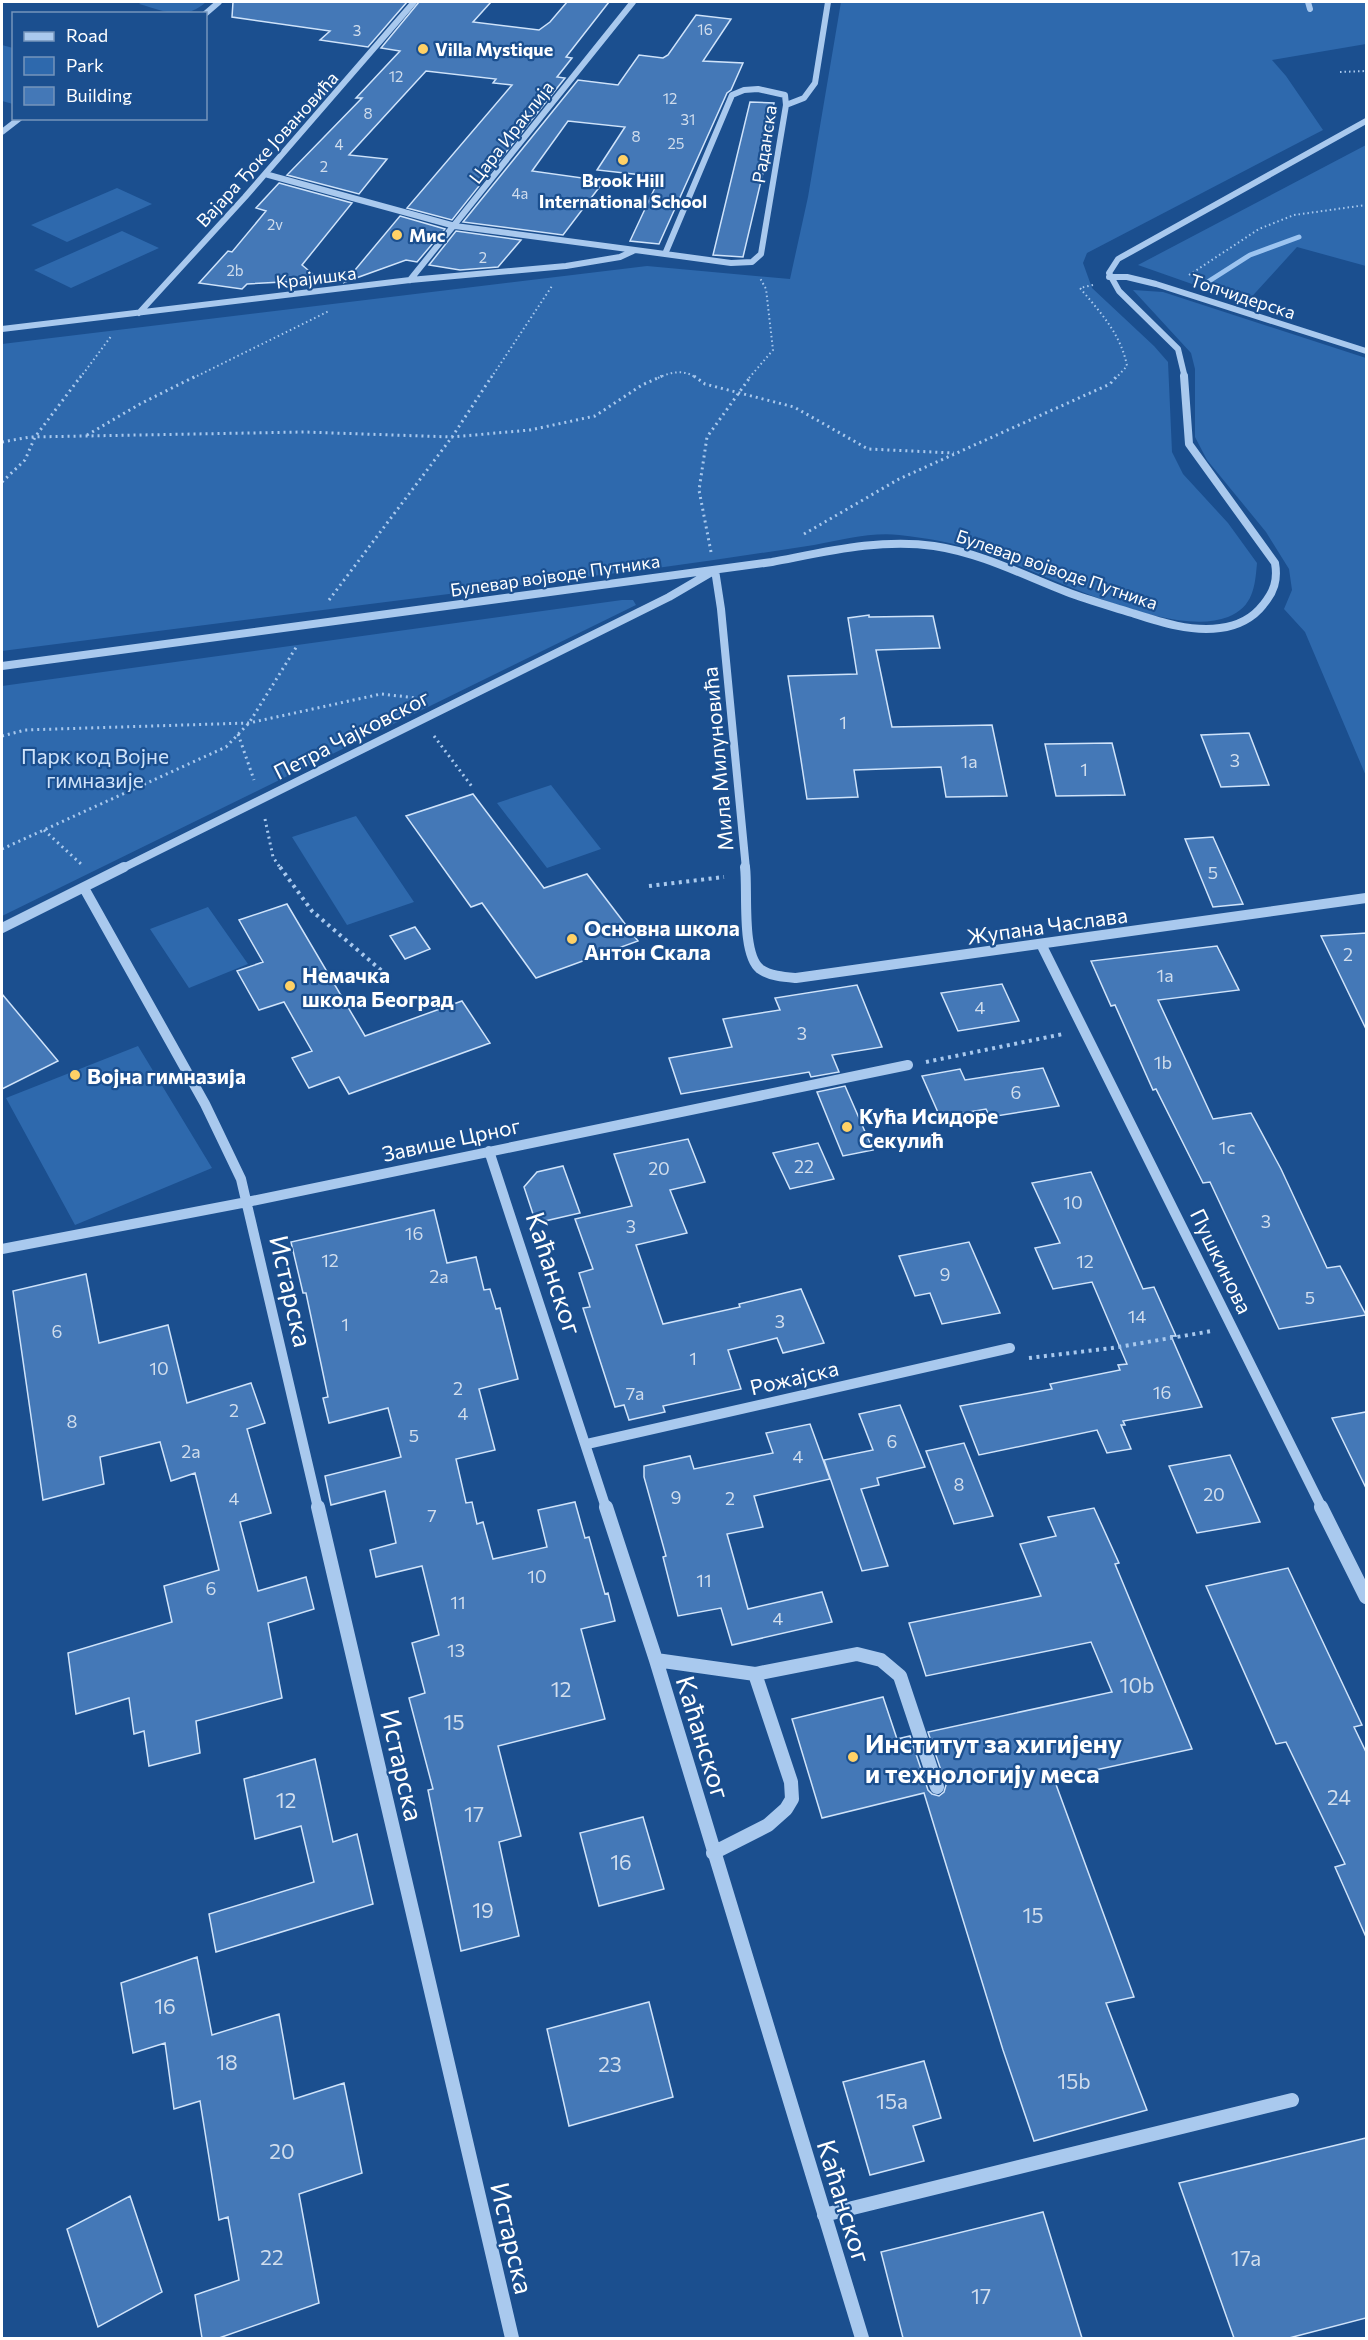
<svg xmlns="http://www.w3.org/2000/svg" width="1368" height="2340" viewBox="0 0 1368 2340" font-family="Commissioner,sans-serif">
<rect width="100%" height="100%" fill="#1b4f8f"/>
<path fill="#2e69ad" d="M142,2H206C184,22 165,11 139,4Z
M841,2H1366V44L1272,60L1286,76L1323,130L1087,253L1083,263L1092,288L1154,346L1168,362L1172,452L1183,474L1228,523L1257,563C1255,587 1253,607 1228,617C1169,640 1042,572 983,552C955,543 927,538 899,535C871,532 841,540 814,545C762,553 709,561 657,568C438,595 220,623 2,651V344L647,266L790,279L808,197Z
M2,45L13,48V104L2,101Z
M1366,145V266L1297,247L1246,303L1138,265Z
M117,188L152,204L67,242L31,225Z
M122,231L159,248L71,288L34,270Z
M1133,290L1163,292L1366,358V776L1305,632L1284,609L1292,590L1289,569L1266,532L1207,460L1195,437V369L1191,353Z
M622,600H633L636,605L2,916V686Z
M551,785L601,849L547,868L497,803Z
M356,816L414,902L347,925L292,837Z
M208,907L248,964L189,988L150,929Z
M138,1046L212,1168L75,1225L6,1098Z"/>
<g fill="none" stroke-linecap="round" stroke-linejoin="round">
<path stroke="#9cc4f0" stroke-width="5" d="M1206,283L1250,255L1299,237"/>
</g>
<path fill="#4478b7" stroke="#cfe3fa" stroke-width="1.5" d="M233,2H407L368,47L320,40L330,31L232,17Z
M419,2H491L473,22L539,30L550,22L567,2H609L566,57L572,58L557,77L565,78L452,220L407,208L512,85L493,83L496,79L426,71L349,155L387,159L359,194L287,175L362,98H356L400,51L381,48Z
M696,15L731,19L703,61L743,63L731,90L727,93L659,244L630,241L660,177L597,170L625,127L568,121L532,171L604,181L563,235L463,222L578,80L618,85L639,55L663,58L668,55Z
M750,102L774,103L765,164L743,257L713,255Z
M279,183L352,203L302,265L320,280L247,284L242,289L199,283L228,251L232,252L266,211L256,208Z
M400,216L445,229L417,262L406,260L345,282Z
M456,231L521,240L498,267L460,270L429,265Z
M869,615V617L933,616L940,648L876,650L892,727L992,725L1007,796L946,797L941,767L854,770L858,797L807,799L788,676L857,674L848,618Z
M1249,733L1269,785L1221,787L1201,735Z
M1112,743L1125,795L1056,796L1045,744Z
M473,794L544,888L587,874L638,941L536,978L482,903L471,907L406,816Z
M1213,837L1243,904L1213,907L1185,839Z
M287,904L365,1036L462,1001L490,1043L349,1094L339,1077L309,1088L292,1058L312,1051L284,1002L259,1010L237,971L263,962L239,920Z
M415,927L430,949L405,959L390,936Z
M1366,933V1029L1321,936Z
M1217,946L1239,990L1158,1000L1213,1119L1251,1113L1281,1169L1327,1268L1340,1266L1366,1315L1279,1329L1210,1182L1203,1183L1156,1089L1153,1090L1115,1005L1111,1006L1091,961Z
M1002,984L1019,1021L958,1031L941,993Z
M857,985L882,1047L832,1055L839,1072L811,1077L809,1072L681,1094L669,1058L732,1047L723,1019L780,1010L775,998Z
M2,994L58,1061L2,1089Z
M1043,1068L1059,1106L990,1117L986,1109L940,1117L922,1076L960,1069L965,1080Z
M845,1086L873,1150L843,1156L817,1092Z
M688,1139L705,1182L670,1190L687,1233L636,1245L663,1324L740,1307L739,1304L801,1289L824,1343L783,1353L777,1338L728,1350L741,1389L663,1406L665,1412L629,1420L624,1405L615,1407L583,1308L590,1307L579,1273L593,1269L575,1219L632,1206L614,1154Z
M818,1143L834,1179L790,1189L773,1153Z
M563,1166L580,1213L536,1223L524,1187L537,1172Z
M1091,1172L1143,1289L1154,1287L1176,1336H1171L1202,1407L1123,1421L1125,1425H1121L1131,1449L1107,1453L1097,1430L979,1455L960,1406L1052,1389L1050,1384L1120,1370L1118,1365L1127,1364L1092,1282L1053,1289L1035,1248L1060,1243L1032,1183Z
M434,1210L447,1263L476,1257L484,1290L490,1289L496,1309L500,1308L518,1379L479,1389L495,1450L456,1459L466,1503L472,1502L477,1524L483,1522L493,1559L547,1547L538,1510L575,1502L585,1538L589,1537L605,1594L608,1593L615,1621L581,1629L605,1719L498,1746L521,1836L499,1842L519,1936L461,1951L428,1790L433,1789L409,1698L425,1693L412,1643L439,1635L422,1566L376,1577L370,1550L396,1543L385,1491L331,1505L325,1476L401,1457L388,1408L329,1423L323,1398L328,1397L306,1293H303L291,1242Z
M969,1242L1000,1313L942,1324L930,1293L915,1296L899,1256Z
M86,1274L99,1343L168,1325L187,1403L251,1383L265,1423L247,1429L271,1513L240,1522L258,1591L306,1577L314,1609L268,1623L282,1698L196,1721L200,1753L149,1766L144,1731L134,1734L129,1698L76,1714L68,1653L172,1622L164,1586L219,1570L195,1473L171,1481L160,1442L100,1457L104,1484L43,1500L13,1291Z
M900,1405L925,1467L877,1478L879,1485L861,1489L888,1566L862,1571L824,1460L873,1450L859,1414Z
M1366,1412V1488L1332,1418Z
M810,1424L830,1479L754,1496L763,1527L727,1534L748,1609L822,1592L832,1622L732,1645L721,1608L678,1616L663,1557L666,1556L644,1477V1466L690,1456L694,1469L773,1453L766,1433Z
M964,1443L993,1516L954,1524L926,1451Z
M1230,1455L1260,1522L1197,1533L1169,1466Z
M1094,1508L1119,1563L1115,1564L1192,1749L1054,1779L1134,1997L1106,2003L1147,2110L1034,2141L1003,2050L924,1793L822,1818L792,1719L883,1697L897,1739L910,1736L928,1790L932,1794L939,1796L944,1792L946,1785L928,1732L1112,1692L1091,1642L926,1676L909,1623L1041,1596L1020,1544L1056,1536L1048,1517Z
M1288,1568L1362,1725L1354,1727L1366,1752V1937L1335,1867L1345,1864L1286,1742L1276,1744L1206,1586Z
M315,1759L333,1842L357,1834L373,1904L216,1952L209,1914L314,1882L301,1826L255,1839L244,1779Z
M643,1817L664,1889L599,1906L580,1833Z
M197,1957L212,2035L279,2014L294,2099L344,2083L362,2173L299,2194L319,2303L219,2338H202L195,2295L239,2280L228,2217L219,2220L200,2101L174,2109L165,2043L133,2053L121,1983Z
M649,2002L673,2097L569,2126L547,2029Z
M924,2061L941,2118L913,2126L924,2161L870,2175L843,2082Z
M1366,2138V2318L1289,2338H1234L1179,2183Z
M130,2196L162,2292L98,2327L67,2229Z
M1043,2212L1082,2338H903L881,2252Z"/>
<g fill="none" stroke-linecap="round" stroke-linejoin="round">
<path stroke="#a9c9ee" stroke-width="2" stroke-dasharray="1.5 3" stroke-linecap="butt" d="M1340,72L1366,71
M1189,275L1259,229L1294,215L1366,205
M1093,285L1080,288C1100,312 1121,334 1127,366L1116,378
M80,378L112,335
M193,378L329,311
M491,378L552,286
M658,378C670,372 685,369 696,378
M749,378L773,350L766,289L760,278"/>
<path stroke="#a9c9ee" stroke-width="3" stroke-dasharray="2 4" stroke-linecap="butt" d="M694,376L705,384L794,407L868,449L954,453
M87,435L140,404L196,376
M2,442L30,437L304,432L452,437L530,430L595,416L642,385L662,376
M2,482L25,460L35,437L81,376
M804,534L899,479L1110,384L1117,376
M711,552L699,490L707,437L751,376
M329,600L452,437L492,376
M238,734L254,780
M2,736L25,730L249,723L381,694L417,698
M434,736L473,788
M265,819L273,857L281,869
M44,830L81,864
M2,849L226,747L249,723L297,646"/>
<path stroke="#a9c9ee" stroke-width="4" stroke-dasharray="3 4.5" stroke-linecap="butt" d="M280,867L312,911L389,977
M649,886L724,877
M926,1062L1063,1034
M1029,1358L1112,1348L1212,1331"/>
<path stroke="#a9c9ee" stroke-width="6" d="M1308,2L1310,9
M205,14L219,2
M758,89L785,95L786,105L761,254L752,262L731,263L665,254L732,95L744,90Z
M786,105L804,98L815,83L828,2
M2,132L20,118
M265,174L455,226L665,254
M1109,277H1127L1156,284L1366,351
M410,280L633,2
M139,313L245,197L414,2
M2,329L410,280L566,266L620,257L633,251
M1185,378L1178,349L1119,291L1109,273L1118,259L1366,121"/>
<path stroke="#a9c9ee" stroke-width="8" d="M715,570L721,609L746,869
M2,666L772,562C825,552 880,538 934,546C981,553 1023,575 1067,592C1088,600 1110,606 1132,613C1160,622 1190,632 1220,628C1237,626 1253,618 1263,605C1274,592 1278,580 1275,563L1189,444L1184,376
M121,869L669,597L710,573"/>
<path stroke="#a9c9ee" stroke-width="10" d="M745,867C748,890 741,954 760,969C770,976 784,977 796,978L1366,898
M84,888L205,1104L241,1179L318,1508
M2,928L124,867
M1041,944L1322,1508
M489,1151L606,1508
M2,1249L247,1202L908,1065
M587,1444L1010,1348"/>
<path stroke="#a9c9ee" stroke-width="14" d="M318,1507L512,2338
M606,1507L656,1660L862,2338
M1321,1507L1366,1597
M656,1660L755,1674L791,1782L792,1799L786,1809L768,1825L713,1853
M755,1674L857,1654L881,1660L900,1676L937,1787
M824,2215L1292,2100"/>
</g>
<g fill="#ffd166" stroke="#1b4f8f" stroke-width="2">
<circle cx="423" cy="49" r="6"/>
<circle cx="623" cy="160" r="6"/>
<circle cx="397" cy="235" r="6"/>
<circle cx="572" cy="939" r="6"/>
<circle cx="290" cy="986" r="6"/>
<circle cx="75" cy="1075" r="6"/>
<circle cx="847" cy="1127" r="6"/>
<circle cx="853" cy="1757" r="6"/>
</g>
<g text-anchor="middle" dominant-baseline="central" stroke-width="4.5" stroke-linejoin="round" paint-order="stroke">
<g font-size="15" fill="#d0dded">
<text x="705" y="29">16</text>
<text x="357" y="30">3</text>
<text x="396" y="76">12</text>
<text x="670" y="98">12</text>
<text x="368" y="113">8</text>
<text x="688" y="119">31</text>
<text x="636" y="136">8</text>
<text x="676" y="143">25</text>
<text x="339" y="144">4</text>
<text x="324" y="166">2</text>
<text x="520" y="193">4a</text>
<text x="275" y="224">2v</text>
<text x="483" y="257">2</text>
<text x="235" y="270">2b</text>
</g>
<g font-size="18" font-weight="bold" fill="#fff" stroke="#1b4f8f" text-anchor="start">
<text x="435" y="49">Villa Mystique</text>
<text x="623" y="180" text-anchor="middle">Brook Hill<tspan x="623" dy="21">International School</tspan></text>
<text x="409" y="235">Мис</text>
</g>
<g font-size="18" fill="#fff" stroke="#1b4f8f">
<text transform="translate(511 132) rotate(-52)">Цара Ираклија</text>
<text transform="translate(764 144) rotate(-81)">Раданска</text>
<text transform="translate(267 149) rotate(-48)">Вајара Ђоке Јовановића</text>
<text transform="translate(316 277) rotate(-7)">Крајишка</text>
<text transform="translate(1243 296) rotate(18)">Топчидерска</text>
<text transform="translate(1057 569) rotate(19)">Булевар војводе Путника</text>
<text transform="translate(555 575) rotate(-8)">Булевар војводе Путника</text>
</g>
<g font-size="18" fill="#d0dded">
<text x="843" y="722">1</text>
<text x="1235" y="760">3</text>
<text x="969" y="761">1a</text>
<text x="1084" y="769">1</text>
<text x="1213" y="872">5</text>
<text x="1348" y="954">2</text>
<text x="1165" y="975">1a</text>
<text x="980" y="1007">4</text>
<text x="802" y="1033">3</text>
<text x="1163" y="1062">1b</text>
<text x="1016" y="1092">6</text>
<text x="1227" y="1147">1c</text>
<text x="804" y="1166">22</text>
<text x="659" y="1168">20</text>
<text x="1073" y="1202">10</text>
<text x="1266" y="1221">3</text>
<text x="631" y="1226">3</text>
<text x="414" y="1233">16</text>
<text x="330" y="1260">12</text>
<text x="1085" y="1261">12</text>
<text x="945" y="1274">9</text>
<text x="439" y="1276">2a</text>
<text x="1310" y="1297">5</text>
<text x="1137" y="1316">14</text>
<text x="780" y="1321">3</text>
<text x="345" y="1324">1</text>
<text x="57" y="1331">6</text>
<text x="693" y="1358">1</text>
<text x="159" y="1368">10</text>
<text x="458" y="1388">2</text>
<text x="1162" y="1392">16</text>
<text x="635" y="1393">7a</text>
<text x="234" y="1410">2</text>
<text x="463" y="1413">4</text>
<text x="72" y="1421">8</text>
<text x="414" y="1435">5</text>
<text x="892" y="1441">6</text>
<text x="191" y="1451">2a</text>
<text x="798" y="1456">4</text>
<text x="959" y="1484">8</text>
<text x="1214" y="1494">20</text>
<text x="676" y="1497">9</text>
<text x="234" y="1498">4</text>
<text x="730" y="1498">2</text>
<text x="432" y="1515">7</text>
<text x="537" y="1576">10</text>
<text x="704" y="1580">11</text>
<text x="211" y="1588">6</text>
<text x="458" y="1602">11</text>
<text x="778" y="1618">4</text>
<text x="456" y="1650">13</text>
</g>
<g font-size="21" fill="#fff" stroke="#1b4f8f">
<text transform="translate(351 734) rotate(-27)">Петра Чајковског</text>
<text transform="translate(717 759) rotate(-95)">Мила Милуновића</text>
<text transform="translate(1047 925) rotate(-8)">Жупана Часлава</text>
<text transform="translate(451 1139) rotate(-12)">Завише Црног</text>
<text transform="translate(1222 1261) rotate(64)">Пушкинова</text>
<text transform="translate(794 1377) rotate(-13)">Рожајска</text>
</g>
<g font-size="21" fill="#cfe3fa" stroke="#1b4f8f">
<text x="95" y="755">Парк код Војне<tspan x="95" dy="24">гимназије</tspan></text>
</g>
<g font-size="21" font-weight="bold" fill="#fff" stroke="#1b4f8f" text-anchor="start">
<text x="584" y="927">Основна школа<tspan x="584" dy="24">Антон Скала</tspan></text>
<text x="302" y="974">Немачка<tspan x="302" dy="24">школа Београд</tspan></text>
<text x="87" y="1075">Војна гимназија</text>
<text x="859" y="1115">Кућа Исидоре<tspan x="859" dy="24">Секулић</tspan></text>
</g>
<g font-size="21" fill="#d0dded">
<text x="1137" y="1684">10b</text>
<text x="561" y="1688">12</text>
<text x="454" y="1721">15</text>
<text x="1339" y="1796">24</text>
<text x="286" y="1799">12</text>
<text x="474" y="1813">17</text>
<text x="621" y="1861">16</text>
<text x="483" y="1909">19</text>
<text x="1033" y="1914">15</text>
<text x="165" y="2005">16</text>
<text x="227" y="2061">18</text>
<text x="610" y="2063">23</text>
<text x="1074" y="2080">15b</text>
<text x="892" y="2100">15a</text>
<text x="282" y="2150">20</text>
<text x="272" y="2256">22</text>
<text x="1246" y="2257">17a</text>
<text x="981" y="2295">17</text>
</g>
<g font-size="26" fill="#fff" stroke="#1b4f8f">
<text transform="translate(555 1273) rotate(72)">Каћанског</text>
<text transform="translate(292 1291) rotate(77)">Истарска</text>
<text transform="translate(704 1737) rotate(73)">Каћанског</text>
<text transform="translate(403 1765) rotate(77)">Истарска</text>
<text transform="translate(845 2201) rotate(73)">Каћанског</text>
<text transform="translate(513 2238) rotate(77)">Истарска</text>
</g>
<g font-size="26" font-weight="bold" fill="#fff" stroke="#1b4f8f" text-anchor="start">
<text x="865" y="1742">Институт за хигијену<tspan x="865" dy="30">и технологију меса</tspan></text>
</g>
</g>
<rect width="1368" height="2340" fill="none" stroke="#ffffff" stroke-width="6"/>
<rect x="12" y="12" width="195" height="108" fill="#1b4f8f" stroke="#7695bc" stroke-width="1.5"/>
<rect x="24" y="32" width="30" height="9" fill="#a9c9ee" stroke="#7695bc" stroke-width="1.5"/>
<text x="66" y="42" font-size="18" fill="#ffffff">Road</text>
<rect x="24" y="57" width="30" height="18" fill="#2e69ad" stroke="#7695bc" stroke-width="1.5"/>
<text x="66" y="72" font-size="18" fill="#ffffff">Park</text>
<rect x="24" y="87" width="30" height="18" fill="#4478b7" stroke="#7695bc" stroke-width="1.5"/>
<text x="66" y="102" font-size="18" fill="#ffffff">Building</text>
</svg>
